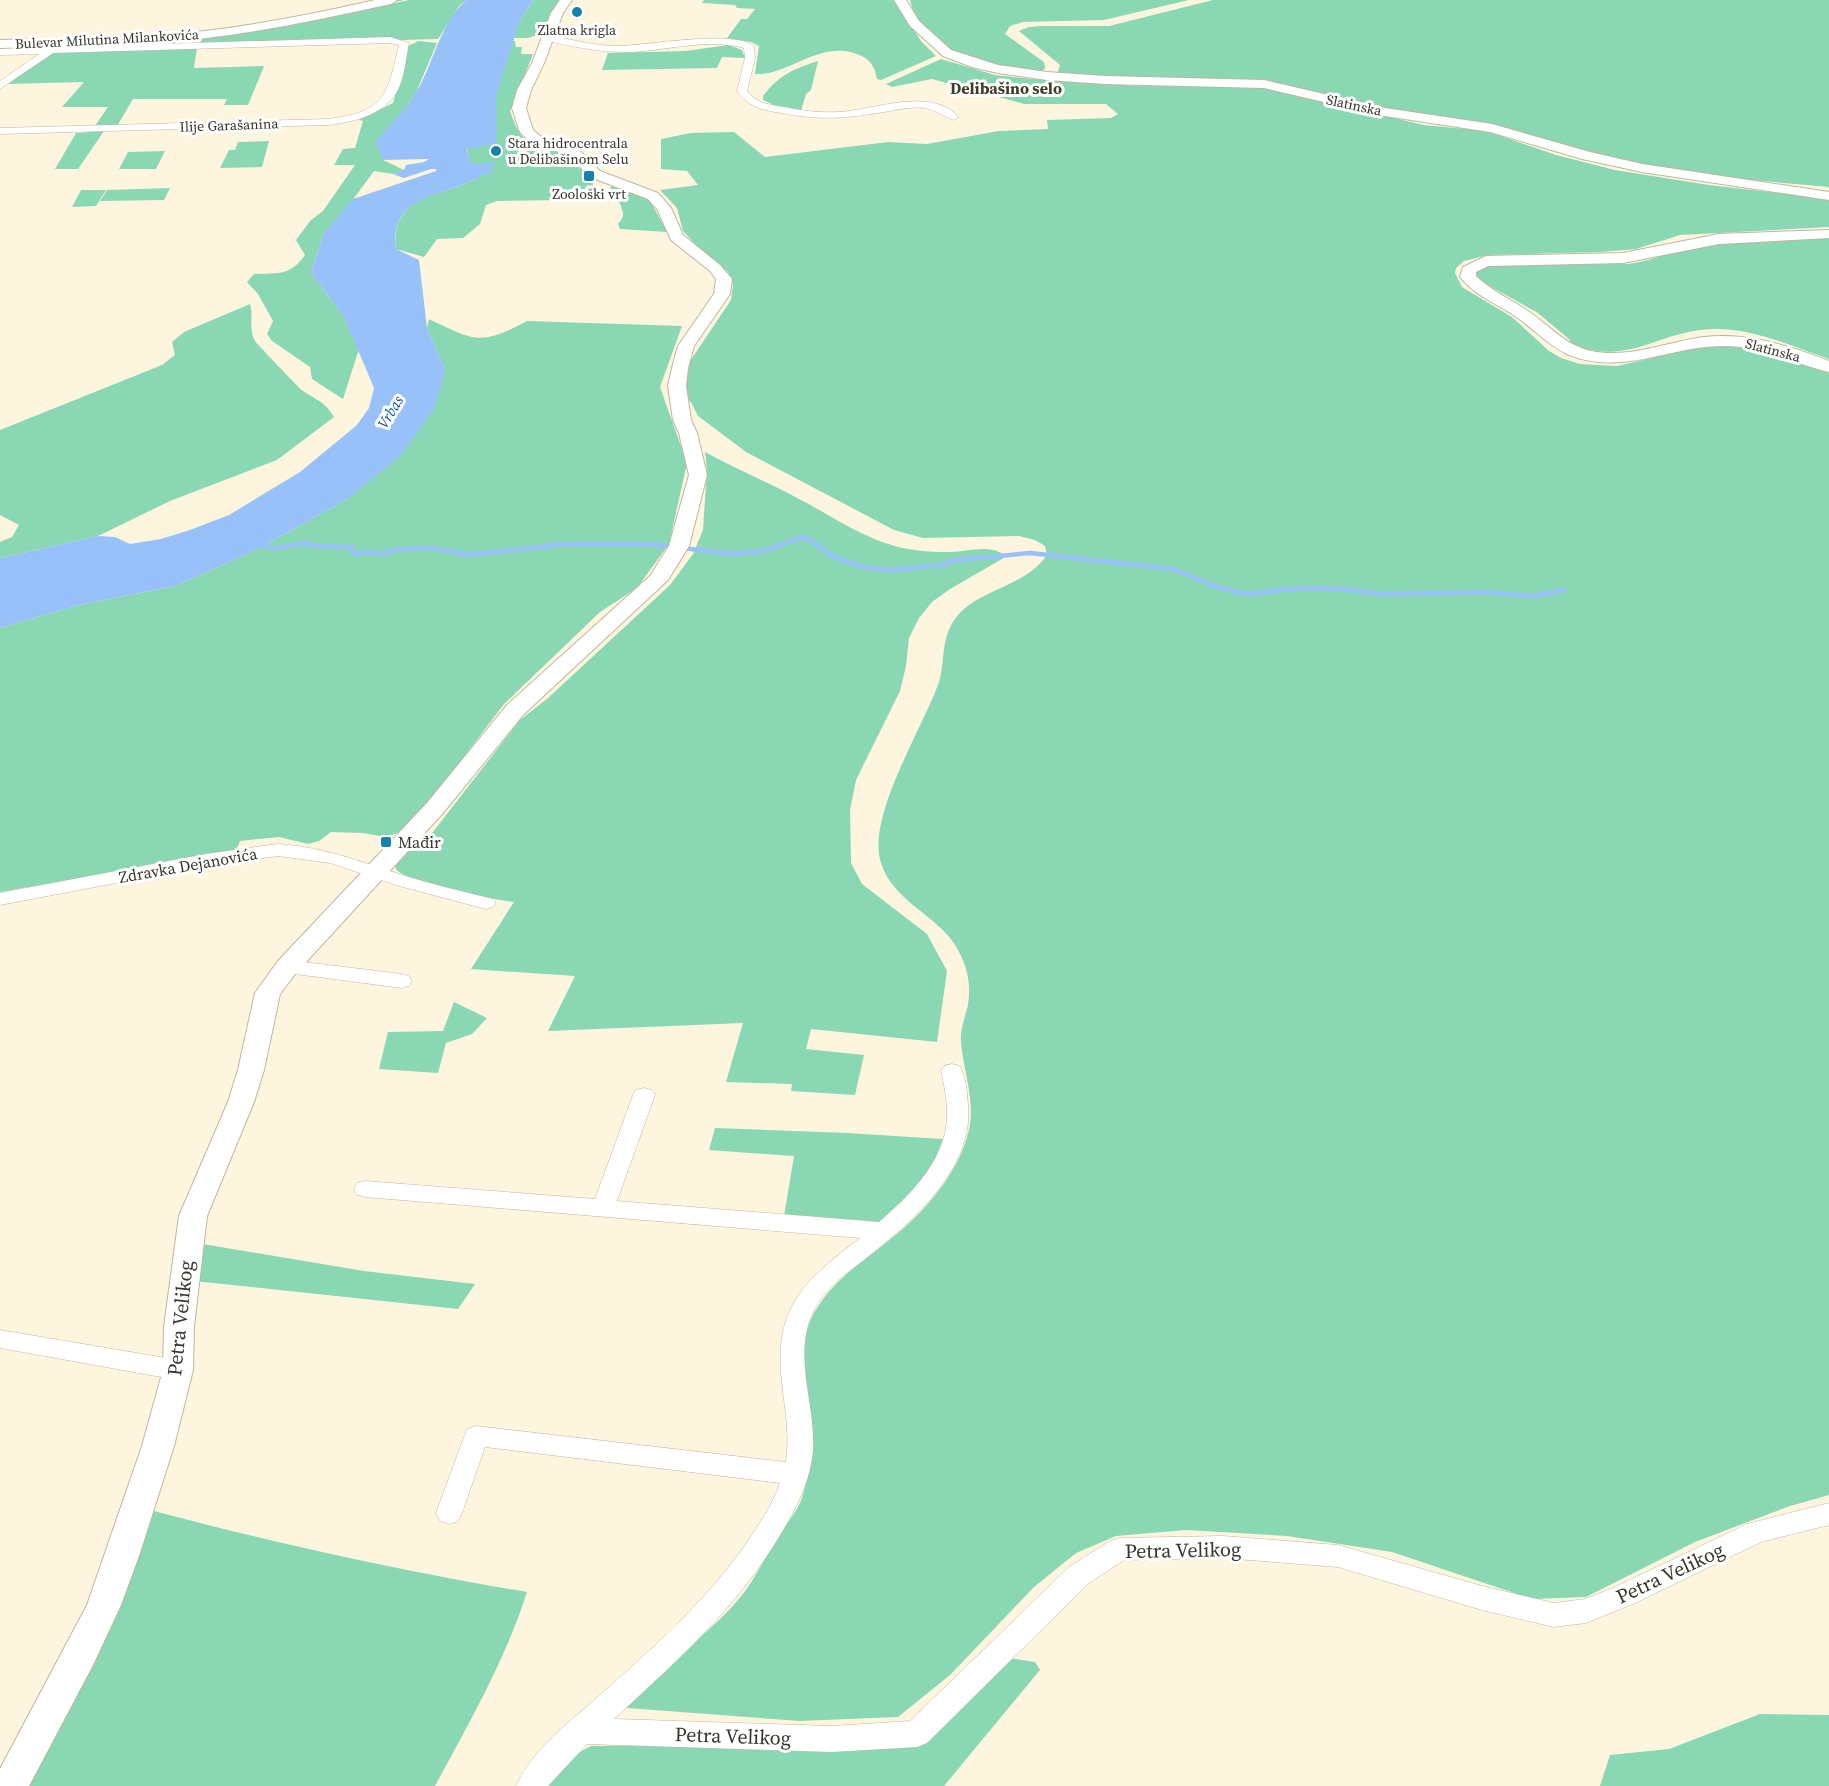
<svg xmlns="http://www.w3.org/2000/svg" width="1829" height="1786" viewBox="0 0 1829 1786" font-family="'Source Serif 4',serif">
<rect width="100%" height="100%" fill="#fdf5dd"/>
<path fill="#8ad7b4" d="M398,0H404L311,21L176,41L283,27L409,0H466L459,6L438,39L107,48L108,45L302,21Z
M534,0H559L547,22L543,34L527,38H513L520,20Z
M704,0H894L921,41L936,56L881,80L877,79C875,65 868,57 854,53C822,44 799,66 769,73C765,74 760,74 755,74L759,46L751,42L727,38L741,19H747L755,9L737,8L735,5L702,3Z
M910,0H1189L1104,20L1023,22L1010,26L1005,34L1044,62L1045,68L1041,73C993,67 923,56 910,0Z
M1213,0H1829V187L1696,175L1606,159L1497,126L1402,112L1259,80L1057,75L1060,65L1019,31L1029,27L1041,26H1109Z
M419,41L437,43L415,95L398,118L383,160L404,170L393,174L374,171L349,205L323,235L311,273L344,317L359,349L343,399L312,379L310,367L272,341L267,334L273,321L258,294L247,282L254,274C279,273 290,276 305,255L296,240L311,220L323,211L355,165H334L343,149L355,148L363,121L359,120L393,103L408,46Z
M511,41H515L516,47H522L521,54H533L510,111C524,151 529,138 562,152C568,155 587,176 593,182V196L564,200L497,201L486,205L480,224L463,238L437,239L424,257L396,249C391,203 425,198 459,186C469,182 480,177 490,173L472,165L466,148L496,144V95Z
M728,45L742,50L745,58L722,57L717,68L602,70L608,53L686,51Z
M197,48L194,68L264,66L248,105H224L227,99H133L117,126H95L108,107H62L84,82L7,84L55,52Z
M941,59L995,75L1031,79L1139,86L1262,87L1424,125L1486,131L1556,155L1615,170L1709,185L1829,199V227L1680,235L1636,249L1599,252L1488,255L1464,261L1456,268L1455,273L1462,287L1512,317L1549,351L1561,358L1580,364L1617,366L1699,347L1740,344L1829,373V1495L1790,1506L1695,1542L1586,1597L1532,1599L1392,1552L1287,1536L1186,1530L1116,1536L1076,1553L1034,1587L950,1675L898,1717L800,1721L627,1708L630,1696C663,1667 710,1633 738,1600C754,1581 765,1557 779,1536C785,1525 796,1513 801,1501C807,1484 810,1458 810,1440C811,1400 794,1354 812,1317C832,1277 873,1256 905,1227C934,1201 964,1163 970,1124C974,1097 963,1069 961,1042C960,1032 964,1019 967,1009C973,983 966,959 950,938C929,912 892,898 881,863C866,817 923,728 939,682C945,662 941,641 953,622C973,589 1024,589 1047,555L1045,546L1035,540L1019,536L923,538L894,530L746,452L698,416L692,404L682,391L686,367L731,300L733,285L728,272L701,250L683,231L677,208L660,190L698,185L687,171L661,169V139L691,133L734,132L765,157L888,142L927,144L999,131L1048,129L1047,120L1111,118L1118,114L1106,104H1024L932,79L892,87L886,84Z
M818,61L811,90L806,94L801,111L774,105L763,100V96C779,75 793,69 818,61Z
M104,131L78,169H55L76,133Z
M269,141L262,167L220,168L229,150H235L238,142Z
M165,151L156,169H119L128,152Z
M611,186L649,199L667,232L620,229L618,224C626,215 623,214 620,203L609,199Z
M170,188L164,200L100,201L107,190Z
M81,190H106L96,206L72,207Z
M1829,238V359C1789,345 1744,324 1700,330C1650,337 1628,364 1571,345L1570,340L1538,313L1479,280L1474,272C1501,252 1591,265 1628,264C1652,261 1675,250 1699,246C1742,240 1786,240 1829,238Z
M250,304C254,316 248,329 255,341C257,344 300,389 303,391C318,401 324,401 334,417L277,460L170,501L98,536L0,558V542L12,537L19,525L0,515V430L162,365L175,355L172,342L184,332Z
M429,319C475,341 480,346 527,321L682,326L660,387L687,463L669,544L637,588L600,612L504,704L408,830L385,837L363,833L331,832L319,841L308,844L279,837L240,841L236,851L0,892V628L79,605L175,586L258,549L349,498L445,370L427,328Z
M705,452C736,469 768,482 799,499C836,518 872,545 915,550C927,552 940,552 951,552C969,551 989,544 1005,555L1002,559L950,589L932,602L919,618L909,638L906,666L900,691L856,780L850,810L851,863L862,884L927,934L947,971L937,1042L811,1029L806,1049L864,1055L855,1095L791,1091L792,1084L726,1082L743,1023L548,1031L575,976L471,969L514,902C492,899 407,884 396,869L395,866L402,856L429,837L520,720L548,698L670,585L693,554L703,530L707,470Z
M454,1002L487,1018L472,1034L446,1043L438,1073L379,1069L388,1032L443,1031Z
M715,1128L847,1133L943,1139L926,1183L883,1220L872,1224L784,1216L794,1156L709,1150Z
M197,1243L364,1271L475,1284L458,1309L194,1281Z
M150,1510C274,1543 400,1571 527,1592C505,1661 469,1723 435,1786H26Z
M1010,1658L1035,1662L1040,1670L944,1786H549C561,1768 571,1755 591,1746L784,1744L899,1745Z
M1760,1714L1829,1715V1786H1600L1610,1755L1669,1749Z"/>
<path fill="#98c1fa" d="M466,0H534L520,20L496,95V144L466,149L472,164L496,162L490,173C480,177 469,182 459,186C425,198 390,204 396,249L419,260L427,328L445,370L435,407L402,454L349,498L258,549L175,586L79,605L0,628V558L98,536L115,537L130,544L161,539L190,530L229,515L300,472L357,425L369,408L374,388L344,317L311,273L323,235L353,199L436,171V169H431L404,178L393,174L404,170L406,165L424,162L429,159L383,160L375,142C388,127 403,113 414,96C434,65 438,26 466,0Z"/>
<g fill="none" stroke-linecap="round" stroke-linejoin="round">
<path stroke="#98c1fa" stroke-width="4.5" d="M256,545L276,548L304,543L315,546L352,547L354,554L366,552L380,554L400,549L432,548L468,555L565,544H650L731,554L763,551L800,538L809,539L831,556L867,568L894,570L941,565L957,560L1030,553L1173,569L1220,588L1247,594L1301,588L1343,589L1382,594L1482,592L1533,596L1565,590"/>
<defs>
<path id="minor" d="M548,35C571,39 593,46 616,46C646,46 733,29 754,46L755,58L747,91C756,103 770,105 784,107C803,111 820,113 839,112C876,110 930,86 959,117L954,120C943,117 936,109 924,108C910,106 892,111 878,113C840,119 819,120 781,113C762,110 748,107 737,91L745,58L744,48C709,38 668,50 632,52C602,53 574,47 544,40L543,38Z
M390,37L409,43C406,57 405,72 400,85C389,114 355,122 328,125L0,134V128L328,119C386,112 387,95 399,45L390,43L53,53L0,89V81L39,54L0,55V49Z
M278,844C325,847 367,864 412,878C439,886 466,892 493,899L496,903L493,907L486,909L399,886L330,863L278,856L206,866L0,905V893L206,854Z
M287,960L402,974L409,976L412,981L409,986L402,988L280,972L277,967L280,962Z
M952,1064L960,1066C966,1077 967,1093 968,1105C974,1167 914,1220 870,1255C850,1271 824,1288 813,1312C792,1356 816,1405 813,1451C810,1482 796,1509 780,1535C736,1609 677,1661 614,1719L832,1726L910,1721L1069,1567L1110,1541L1119,1538L1223,1536L1338,1545L1482,1586L1554,1603L1585,1599L1613,1588L1747,1524L1829,1503V1525L1761,1542L1633,1604L1586,1623L1554,1627L1482,1610L1338,1567L1223,1558L1124,1560L1089,1583L927,1743L917,1747L832,1752L587,1744L548,1786H516C532,1750 570,1721 599,1696C655,1646 710,1598 752,1535C763,1518 774,1501 780,1483L485,1447L462,1513L458,1521L449,1524L440,1521L436,1513L467,1429L476,1426L786,1462C790,1435 785,1410 782,1383C773,1307 804,1281 860,1238L365,1197L357,1195L354,1189L357,1183L365,1181L595,1199L633,1095L636,1090L644,1088L652,1090L655,1095L617,1201L879,1222C907,1198 941,1165 946,1127C949,1108 945,1089 941,1071L944,1066Z
M0,1330L178,1360L187,1363L190,1370L187,1377L178,1380L0,1348Z"/>
<path id="tertiary" d="M375,0H397L391,4C330,17 268,31 206,38C138,46 69,46 0,48V40C68,38 137,38 205,31C262,24 319,13 375,0Z
M560,0H572L563,13L544,63L531,90L526,108L533,130L540,136L578,149L600,171L658,193L671,208L683,235L720,265L732,279L730,294L694,346L688,368L686,386L691,420L697,433L707,475L689,546L668,580L523,715L443,813L296,973L280,994L264,1070L254,1102L207,1216L194,1327L193,1370L174,1446L140,1553L121,1605L93,1665L29,1786H0V1769L87,1605L142,1446L163,1370L164,1327L179,1216L228,1102L238,1070L255,993L278,961L427,803L507,705L650,576L669,546L689,475L679,433L673,420L668,386L672,368L678,346L714,294L716,279L710,271L671,240L657,209L648,199L590,177L568,155L530,142L520,132L512,108L517,90L532,63L551,13Z
M894,0H906L919,21L951,50L998,65L1047,72L1105,76L1264,80L1385,108L1492,124L1590,152L1642,164L1829,192V200L1642,172L1582,159L1490,132L1385,116L1264,88L1105,84L1047,80L998,73L972,67L943,56L910,26Z
M1829,230V238L1719,244L1623,263L1488,266L1476,272V276C1490,290 1509,298 1525,309C1547,323 1564,345 1591,351C1629,359 1666,342 1704,337C1746,332 1790,346 1829,361V372C1793,363 1762,346 1723,346C1670,346 1620,377 1567,354C1547,345 1533,328 1515,316C1497,304 1474,295 1460,277L1463,267L1486,256L1623,253L1719,234Z"/>
</defs>
<use href="#minor" stroke="#beb69f" stroke-width="1"/>
<use href="#tertiary" stroke="#beb69f" stroke-width="2"/>
<use href="#minor" fill="#fff" fill-rule="evenodd"/>
<use href="#tertiary" fill="#fff" fill-rule="evenodd"/>
</g>
<g fill="#1582aa" stroke="#fff" stroke-width="2">
<circle cx="577" cy="12" r="6"/>
<circle cx="496" cy="151" r="6"/>
<rect x="583" y="170" width="12" height="12" rx="3"/>
<rect x="380" y="836" width="12" height="12" rx="3"/>
</g>
<g text-anchor="middle" dominant-baseline="central" stroke-width="6" stroke-linejoin="round" paint-order="stroke">
<g font-size="14" fill="#37342b" stroke="#fff">
<text x="577" y="30">Zlatna krigla</text>
<text x="508" y="143" text-anchor="start">Stara hidrocentrala<tspan x="508" dy="16">u Delibašinom Selu</tspan></text>
<text x="589" y="194">Zoološki vrt</text>
</g>
<g font-size="14" fill="#37342b" stroke="#fff">
<text transform="translate(107 39) rotate(-3)">Bulevar Milutina Milankovića</text>
<text transform="translate(1354 105) rotate(12)">Slatinska</text>
<text transform="translate(229 125) rotate(-2)">Ilije Garašanina</text>
<text transform="translate(1773 350) rotate(15)">Slatinska</text>
</g>
<g font-size="15" font-style="italic" fill="#0c51a1" stroke="#fff">
<text transform="translate(390 412) rotate(-59)">Vrbas</text>
</g>
<g font-size="16" font-weight="bold" fill="#413a27" stroke="#fff">
<text x="1006" y="88">Delibašino selo</text>
</g>
<g font-size="16" fill="#37342b" stroke="#fff" text-anchor="start">
<text x="398" y="842">Mađir</text>
</g>
<g font-size="16" fill="#37342b" stroke="#fff">
<text transform="translate(188 865) rotate(-10)">Zdravka Dejanovića</text>
</g>
<g font-size="20" fill="#37342b" stroke="#fff">
<text transform="translate(180 1318) rotate(-84)">Petra Velikog</text>
<text transform="translate(1183 1550) rotate(-1)">Petra Velikog</text>
<text transform="translate(1670 1573) rotate(-25)">Petra Velikog</text>
<text transform="translate(733 1736) rotate(2)">Petra Velikog</text>
</g>
</g>
</svg>
